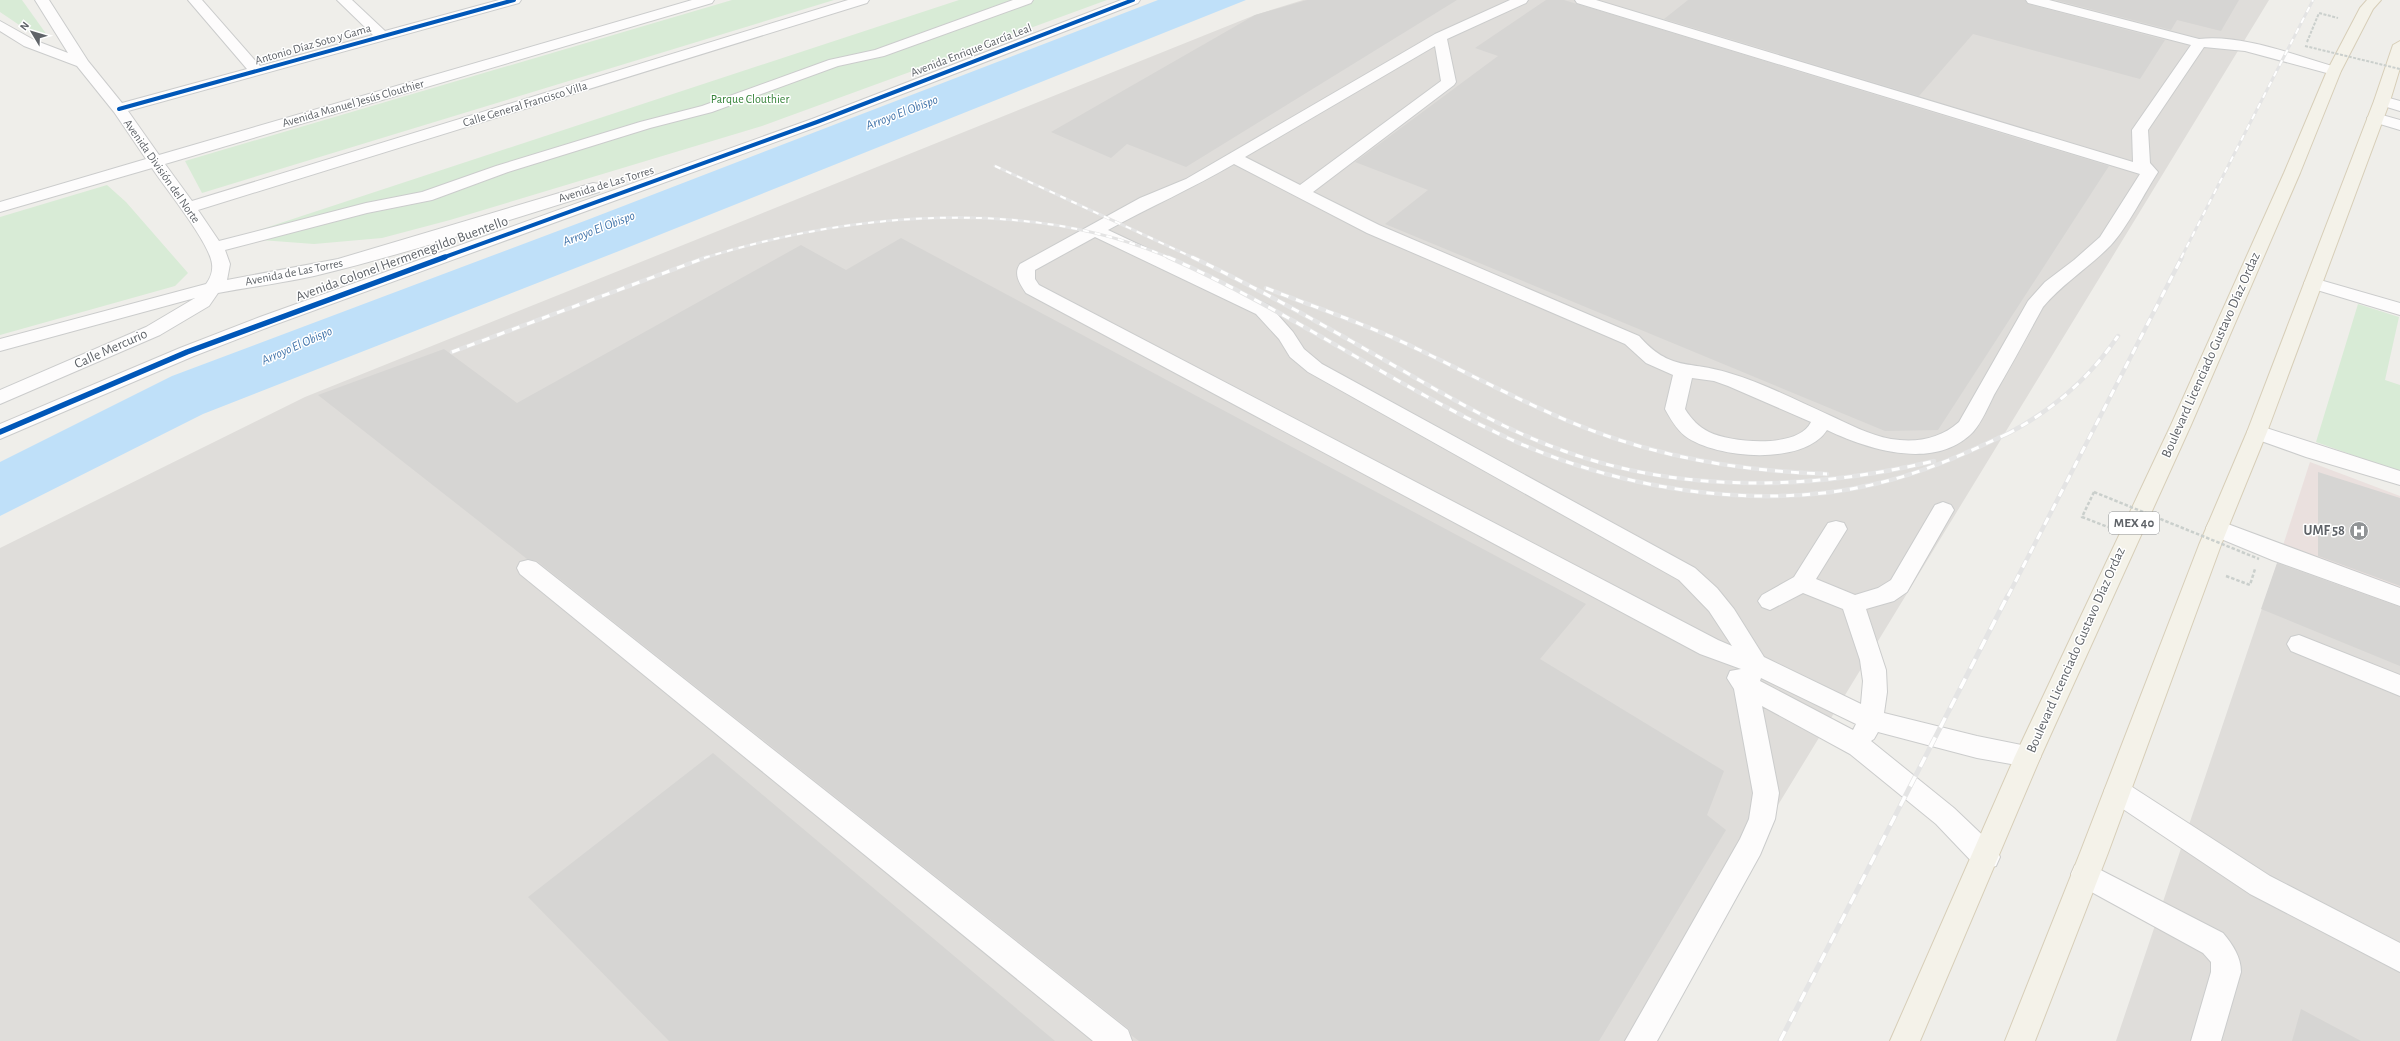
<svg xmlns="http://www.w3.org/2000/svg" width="2400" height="1041" viewBox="0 0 2400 1041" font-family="'Alegreya Sans',sans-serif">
<rect width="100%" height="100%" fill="#efeeea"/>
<path fill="#dfddda" d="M1303,0H2269L1634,1041H0V548L305,397L1255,15Z
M2278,561L2400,610V1041H2116Z"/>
<path fill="#eae0de" d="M2310,462L2400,496V610L2278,561Z"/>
<path fill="#d8ebd6" d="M0,0H22L47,35L37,37L0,12Z
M732,0H834L202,193L185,161Z
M959,0H1107L762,126L450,220L382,238L314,244L235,238Z
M107,185L126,202L188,273L175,286L0,335V217Z
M2358,304L2399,317L2385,380L2400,385V472L2316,442Z"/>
<path fill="#bfe0f9" d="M1158,0H1246L619,251L203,414L0,516V462L172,376L587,220Z"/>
<path fill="#d6d5d3" d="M1307,0H1457L1186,167L1127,144L1111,158L1051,132L1255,15Z
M1546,0H1564L2109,166L1938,430L1885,431L1385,224L1428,190L1355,162L1498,56L1475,48Z
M1688,0H2025L2028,4L2165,40L2140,79L1973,34L1919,96L1664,19Z
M2055,0H2239L2221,31L2177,20L2171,30Z
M901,238L1586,604L1540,659L1724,771L1707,815L1726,830L1599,1041H1139L1131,1035L1129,1029L537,561L527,559L318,395L444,349L517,403L801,245L846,270Z
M2318,472L2400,498V586L2318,556Z
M2277,563L2400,607V666L2261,609Z
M713,753L1055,1041H669L528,897Z
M2301,1009L2361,1041H2292Z"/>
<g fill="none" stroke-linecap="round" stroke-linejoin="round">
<defs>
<path id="minor" d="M35,0H49L88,61L122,103L247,69L188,0H202L260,66L373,35L337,0H352L385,31L499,0H521L519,3L128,111L159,155L692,0H714L712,3L165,164L192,201L848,0H869L867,3L198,210L219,241L366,203L422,192L496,166L640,122L702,106L829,60L875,50L1013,0H1033L1031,3L884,56L838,66L712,112L650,128L508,172L432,200L367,213L225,250L230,264L227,280L338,259L593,183L599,184L601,188L599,192C505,221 410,253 314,276C283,283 250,287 218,293L209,306L160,335L0,404V390L146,327L195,298L0,351V339L206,284C210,279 213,271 212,264C210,243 165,188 152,168L0,212V202L146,159L114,112L77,66L24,46L0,31V21L34,40L68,53Z
M1121,0H1140L1138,3L822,125L274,325L194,356L0,439V424L180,348L260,317L812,119Z
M1510,0H1528L1526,3L1447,39L1456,82L1454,85L1313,192L1379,225L1639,336C1671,372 1688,360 1729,373C1763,383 1796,400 1829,415C1849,424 1869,435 1891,439C1916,443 1940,439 1959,422L2028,301L2045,282L2074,260L2100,237L2140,174L1577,3L1575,0H1596L2133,162L2132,130L2191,45L2028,3L2026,0H2049L2199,39C2243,34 2297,56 2339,68L2341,71L2334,75L2245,51L2204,47L2148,130L2150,163L2158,172C2145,192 2127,228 2111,245C2090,267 2063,283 2043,307C2027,336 2011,366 1994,395C1988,407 1982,422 1973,432C1935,471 1869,450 1827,430C1804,466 1716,459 1685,436C1676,429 1670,418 1665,409L1673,375L1646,363L1625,344L1367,233L1234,164C1193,188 1150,207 1108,230L1270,306L1293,332L1304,349L1322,364L1695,568L1717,588L1734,609L1764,657L1861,704L1863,681L1860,660L1843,609L1803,593L1770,610L1762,607L1758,601L1762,595L1794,577L1828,523L1836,521L1844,523L1847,529L1816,579L1855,595L1878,588L1891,580L1935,505L1943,502L1951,505L1954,510L1907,592L1894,601L1866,609L1886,670L1887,692L1884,713L1977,736L2037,748L2041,756L2037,764L2028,767L1977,758L1878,732L1874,739L1871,741L1954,808L1996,848L2000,857L1996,866L1986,869L1976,866L1936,824L1850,754L1762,706L1779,793L1775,819L1760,855L1657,1041H1625L1740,839L1749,819L1753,793L1734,689L1727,678L1730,671L1741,669L1700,654L1026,293C1020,284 1013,274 1020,264L1140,198L1186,179L1435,34ZM1435,46L1441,81L1300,185L1245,157ZM1095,237L1256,314L1279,339L1290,357L1308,372L1679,580L1709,611L1732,646L1718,640L1039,285L1035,279V270ZM1692,378L1714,381L1728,386L1811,422C1798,449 1732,443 1709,432C1699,427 1691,419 1685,409ZM1761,678L1856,724L1853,730L1760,681Z
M2382,96L2400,101V111L2377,104L2374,101L2377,98Z
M2375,113L2400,120V130L2370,121L2367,118L2370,115Z
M2313,278L2400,303V315L2307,287L2304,283L2307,279Z
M2257,425L2400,471V485L2306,457L2250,437L2247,432L2250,427Z
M2217,520L2400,588V606L2272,560L2209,534L2206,528L2209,522Z
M528,560L536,562L1128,1030L1132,1041H1093L520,574L517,568L520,562Z
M2299,635L2400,675V696L2291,651L2287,644L2291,637Z
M2117,780L2126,783L2270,876L2400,943V972L2250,894L2108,799L2104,791L2108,783Z
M2085,862L2223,933C2233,945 2241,957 2241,972L2221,1041H2191L2211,972V962L2203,953L2075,883L2071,874L2075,865Z"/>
<path id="major" d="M2367,0H2381L2373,9L2341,71L2300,173L2191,425L2041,756L1920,1041H1890L2015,756L2171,425L2284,173L2327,71L2360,8Z
M2400,41V68L2390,101L2267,432L2221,545L2108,853L2035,1041H2005L2080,853L2199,545L2247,432L2374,101L2393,45Z"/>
</defs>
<use href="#minor" stroke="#cbcccc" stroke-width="2"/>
<use href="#major" stroke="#d7ceb8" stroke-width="2"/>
<path stroke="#cacfcc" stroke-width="2" stroke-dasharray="3 1.5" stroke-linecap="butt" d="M2307,42L2319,13L2338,18"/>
<path stroke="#cacfcc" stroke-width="2.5" stroke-dasharray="3.5 2" stroke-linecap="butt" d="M2094,492L2082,517L2108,527
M2226,576L2250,585L2255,569"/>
<use href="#minor" fill="#fdfcfc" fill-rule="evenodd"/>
<use href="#major" fill="#f4f2e9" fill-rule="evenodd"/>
<defs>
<path id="rail-far2" d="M995,166L1194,258
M704,258C849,213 1028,196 1170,258
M2181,258L2313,0"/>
<path id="rail-far1" d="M1168,257C1287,309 1393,385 1510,439C1618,489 1758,512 1875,484C1923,473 1967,453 2011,432
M1192,257C1253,286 1313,319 1372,353C1434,388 1496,427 1564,451C1683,494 1813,490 1934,461
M1266,288C1314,307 1363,323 1409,345C1462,370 1514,398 1568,421C1651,456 1737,471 1827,474
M452,352L707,257
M2007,434C2053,410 2089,379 2118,336
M2008,596L2182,257"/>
<path id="rail" d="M1780,1041L2008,595"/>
</defs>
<use href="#rail-far2" stroke="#e4e4e4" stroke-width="3"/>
<use href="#rail-far1" stroke="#e4e4e4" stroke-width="4.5"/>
<use href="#rail" stroke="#e4e4e4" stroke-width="5"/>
<use href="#rail-far2" stroke="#fff" stroke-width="2" stroke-dasharray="6" stroke-linecap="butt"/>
<use href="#rail-far1" stroke="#fff" stroke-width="3" stroke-dasharray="8" stroke-linecap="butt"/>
<use href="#rail" stroke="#fff" stroke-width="3.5" stroke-dasharray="11" stroke-linecap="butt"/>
<path stroke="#cacfcc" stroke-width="2" stroke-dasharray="3 1.5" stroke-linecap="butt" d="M2305,46L2400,69"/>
<path stroke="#cacfcc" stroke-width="2.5" stroke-dasharray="3.5 2" stroke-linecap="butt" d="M2094,492L2259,559"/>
<defs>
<path id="cycleway-far1" d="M119,109L514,0
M442,258L817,122L1133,0"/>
<path id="cycleway" d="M0,432L187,352L445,257"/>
</defs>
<use href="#cycleway-far1" stroke="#fff" stroke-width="6"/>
<use href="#cycleway" stroke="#fff" stroke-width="8"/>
<use href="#cycleway-far1" stroke="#0057b8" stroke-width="4"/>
<use href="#cycleway" stroke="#0057b8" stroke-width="5.5"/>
</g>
<defs>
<symbol id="hospital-disc" viewBox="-11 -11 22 22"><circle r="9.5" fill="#919496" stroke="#fff"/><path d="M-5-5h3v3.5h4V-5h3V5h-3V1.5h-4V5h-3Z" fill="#fff"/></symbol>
</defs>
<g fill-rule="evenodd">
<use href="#hospital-disc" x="2348" y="520" width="22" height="22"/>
</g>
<g text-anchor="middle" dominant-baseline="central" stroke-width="3" stroke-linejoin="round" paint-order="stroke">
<g font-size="12" fill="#5f6368" stroke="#fff">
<text transform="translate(313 44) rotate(-16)">Antonio Díaz Soto y Gama</text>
<text transform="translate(971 50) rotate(-21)">Avenida Enrique García Leal</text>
<text transform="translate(353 103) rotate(-16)">Avenida Manuel Jesús Clouthier</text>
<text transform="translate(525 104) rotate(-17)">Calle General Francisco Villa</text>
<text transform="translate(162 171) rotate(55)">Avenida División del Norte</text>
<text transform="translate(606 184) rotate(-17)">Avenida de Las Torres</text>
<text transform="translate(294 272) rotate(-11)">Avenida de Las Torres</text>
</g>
<g font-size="12" fill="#348238" stroke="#fff">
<text x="750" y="99">Parque Clouthier</text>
</g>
<g font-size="13" font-style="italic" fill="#4174aa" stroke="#fff">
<text transform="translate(902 113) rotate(-21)">Arroyo El Obispo</text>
<text transform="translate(599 229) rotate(-21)">Arroyo El Obispo</text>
<text transform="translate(297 346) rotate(-24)">Arroyo El Obispo</text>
</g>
<rect fill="#fff" stroke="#8f9295" stroke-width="1" x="2109" y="512" width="50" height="22" rx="3"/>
<g font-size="13" font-weight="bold" fill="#5f6368">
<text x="2134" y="523">MEX 40</text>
</g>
<g font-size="14" fill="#5f6368" stroke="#fff">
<text transform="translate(402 259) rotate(-20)">Avenida Colonel Hermenegildo Buentello</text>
<text transform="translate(111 349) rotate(-24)">Calle Mercurio</text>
<text transform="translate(2211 355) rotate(-66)">Boulevard Licenciado Gustavo Díaz Ordaz</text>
<text transform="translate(2076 650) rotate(-66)">Boulevard Licenciado Gustavo Díaz Ordaz</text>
</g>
<g font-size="14" font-weight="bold" fill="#5f6368" stroke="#fff" text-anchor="end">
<text x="2345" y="531">UMF 58</text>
</g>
</g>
<g transform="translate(32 32) rotate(308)" stroke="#ffffff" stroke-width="3" paint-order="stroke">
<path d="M0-3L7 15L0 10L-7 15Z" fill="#5f6368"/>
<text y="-6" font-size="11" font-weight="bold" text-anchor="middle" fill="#5f6368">N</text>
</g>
</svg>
